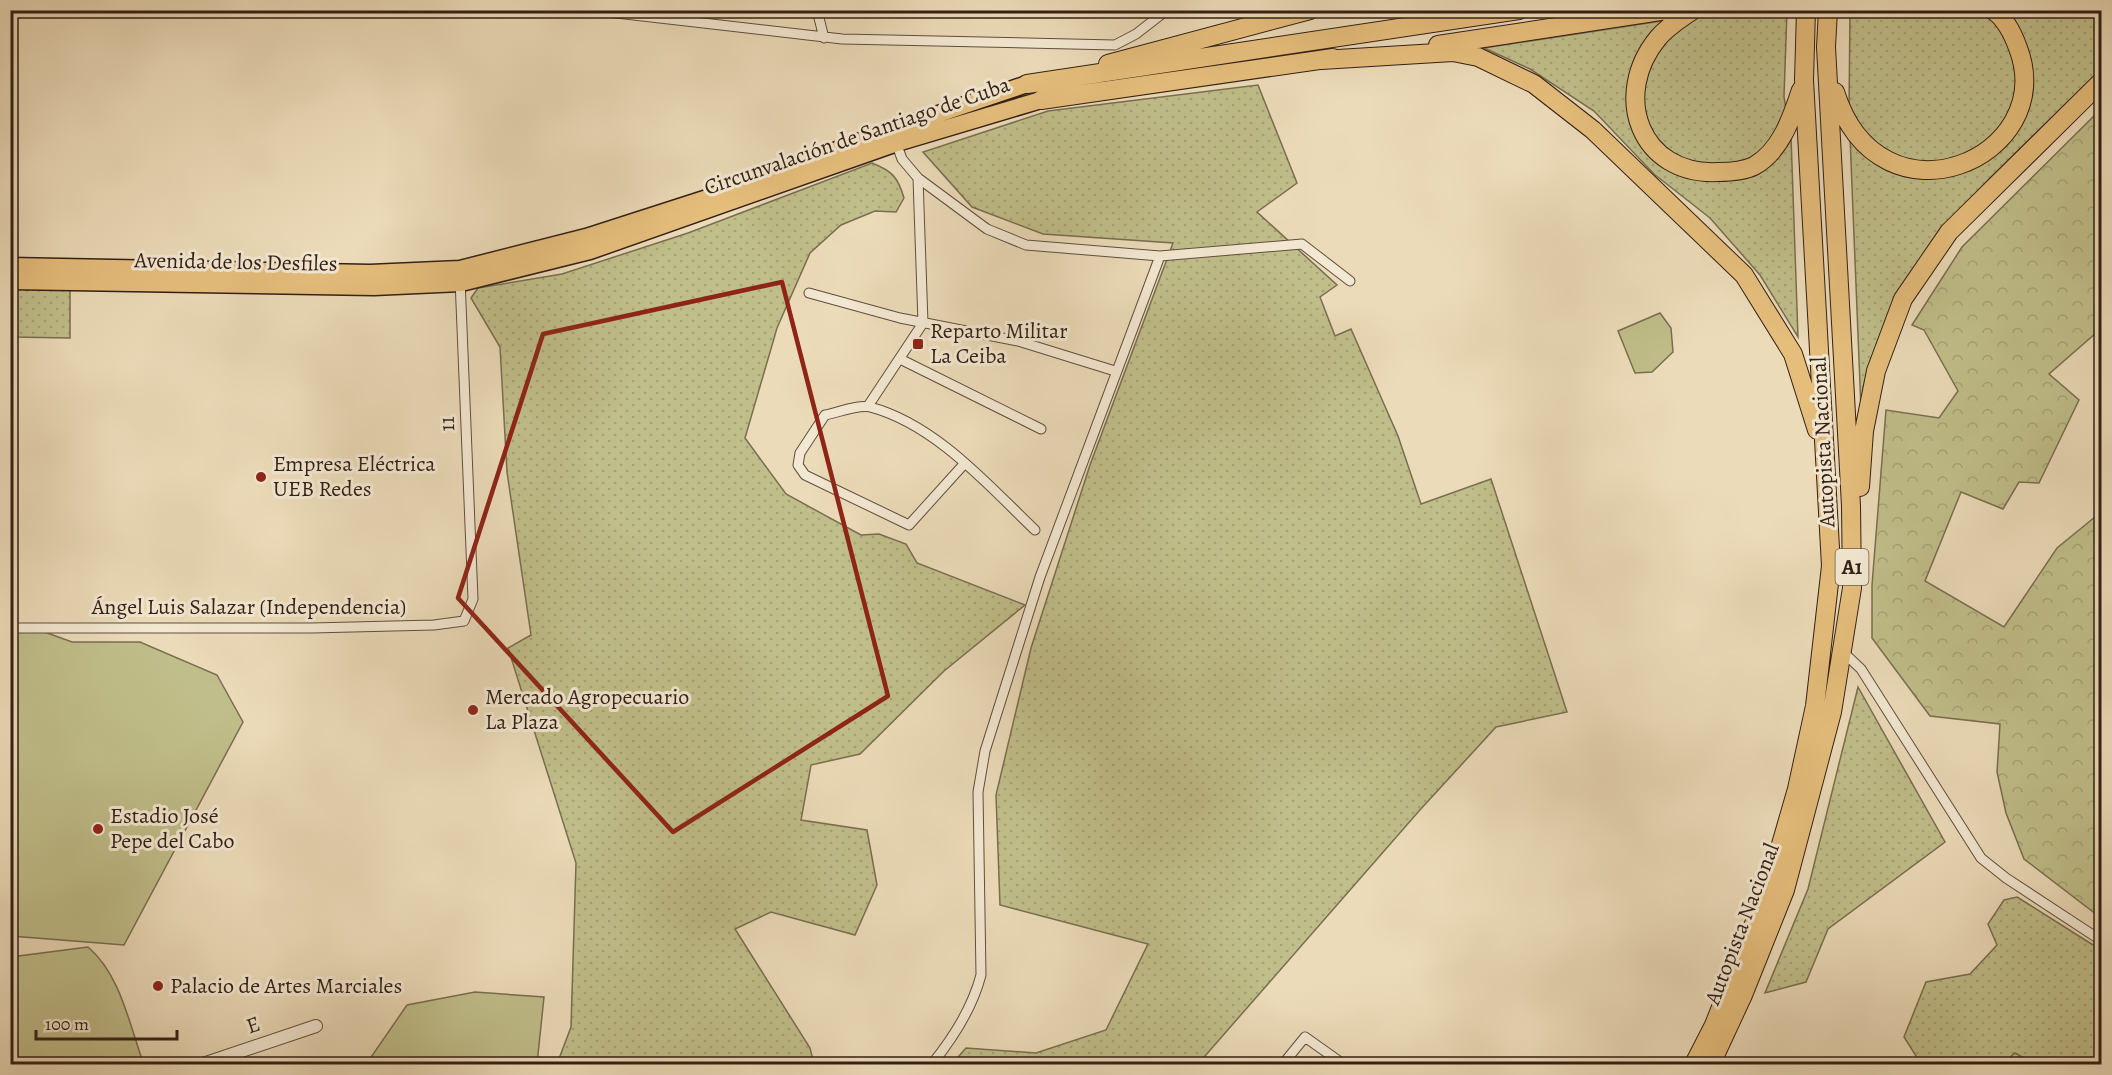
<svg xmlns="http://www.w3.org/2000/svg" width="2112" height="1075" viewBox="0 0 2112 1075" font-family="Alegreya,serif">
<defs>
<pattern id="grass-dots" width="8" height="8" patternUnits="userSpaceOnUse" patternTransform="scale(1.5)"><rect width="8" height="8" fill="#c0be8a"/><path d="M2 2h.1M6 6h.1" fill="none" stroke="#a5a376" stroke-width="1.8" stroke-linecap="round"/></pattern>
<pattern id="forest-crowns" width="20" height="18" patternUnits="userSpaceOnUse" patternTransform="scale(1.5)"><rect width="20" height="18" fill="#c0be8a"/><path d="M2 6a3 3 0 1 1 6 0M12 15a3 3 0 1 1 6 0" fill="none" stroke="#a5a376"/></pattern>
</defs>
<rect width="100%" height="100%" fill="#ecdbb9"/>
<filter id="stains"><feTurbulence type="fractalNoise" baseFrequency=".00333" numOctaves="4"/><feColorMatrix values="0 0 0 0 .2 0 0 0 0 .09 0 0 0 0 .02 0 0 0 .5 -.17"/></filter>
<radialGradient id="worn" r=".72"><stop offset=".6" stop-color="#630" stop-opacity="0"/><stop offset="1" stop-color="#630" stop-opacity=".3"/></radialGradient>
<path fill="url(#grass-dots)" stroke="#796e50" stroke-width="1.5" d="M1706,11H1787L1784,97L1791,136L1798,337L1760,275L1710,218L1654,174L1594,111L1530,69L1484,48L1694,16Z
M1850,11H2101V69L1990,178L1941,230L1894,297L1861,409L1849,112Z
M1258,85L1297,183L1257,212L1337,285L1320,297L1335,336L1351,329L1398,436L1421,504L1491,479L1567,712L1496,727L1419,811L1198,1064H952L966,1048L1036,1053L1106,1030L1148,944L1000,905L996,795L1031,648L1090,465L1173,243L1043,234L972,207L923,152L1048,111Z
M872,163C892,171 898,177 904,198L896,212L875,211L841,225L810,253L777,328L745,438L786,494L861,535L879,534L906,544L917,563L1025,605L944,671L860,754L811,765L801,820L867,830L877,885L855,935L771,912L735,929L810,1048L814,1064H557L571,1027L576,863L508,648L531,635L507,472L500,347L471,298L478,288L562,274L688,233Z
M11,288H70V338L11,337Z
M1858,687L1945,842L1828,929L1806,982L1765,993L1808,889Z
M2017,897L2101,950V1033L2097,1064H1921L1904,1037L1926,982L1970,974L1997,945L1988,924L2004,900Z"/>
<path fill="url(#forest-crowns)" stroke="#796e50" stroke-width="1.5" d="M2101,109V333H2096L2049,374L2079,400L2039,483L2019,482L2003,509L1961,492L1925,581L2004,627L2057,548L2101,512V918L2024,859L2006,813L1997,772L2000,724L1930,716L1872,638V585L1886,410L1939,418L1958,391L1924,330L1912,325L1962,247Z
M2015,1053L2035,1064H2002Z"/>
<path fill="#c0be8a" stroke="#796e50" stroke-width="1.5" d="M1660,313L1671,328L1673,352L1652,372L1635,373L1618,331Z
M42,631L72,642H140L217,675L243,722L124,945L11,936L10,632Z
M88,947C120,974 129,1023 143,1062L135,1064H11V957Z
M475,992L544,997L537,1064L367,1063L407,1005Z"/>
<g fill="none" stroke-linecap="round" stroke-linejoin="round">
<defs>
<path id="minor" d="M590,10L842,39L1115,45L1136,34L1167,10
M817,10L824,38
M895,140L902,159L918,178L987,229L1026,245L1160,256L1302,244L1350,281
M809,293L900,318L1018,341L1115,371
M900,359L1041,429
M868,406L923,323L918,178
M965,463L909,525L805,475L798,465L800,453L825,415C837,413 858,404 870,407C935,424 988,485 1035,530
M10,628H312L434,625L464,621L473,599L460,279
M1843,652L1861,669L1981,858L2006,878L2102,941
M932,1064C954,1037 972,1009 981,975L978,792L985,751L1040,577L1160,256
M1283,1064L1305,1037L1343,1064"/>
<path id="tertiary" d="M203,1064L316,1026"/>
<path id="trunk" d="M10,266L370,273L460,269L586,237L707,198L891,130L1027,84
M10,281L374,287L461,283L590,251L897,143L1041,100"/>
<path id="motorway" d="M1693,10C1680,19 1668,26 1658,38C1611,95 1640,176 1718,172C1729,172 1744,171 1754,166C1781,151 1792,117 1801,90
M1438,45L1667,10
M1321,60L1453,52L1478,57L1534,84L1593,130L1744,275L1793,354L1817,430
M1108,64L1310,10
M1027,84L1519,10
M1835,92C1880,235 2060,158 2018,48C2013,34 2006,19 1993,10
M1041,100L1333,58
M1860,487L1864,431L1876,371L1903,299L1949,232L2102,81
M1694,1064L1714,1025L1769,886L1797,789L1815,706L1831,566L1804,80L1806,10
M1711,1064L1743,995L1785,890L1832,712L1852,588L1851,506L1826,47L1828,10"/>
</defs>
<use href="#minor" stroke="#604e3e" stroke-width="11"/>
<use href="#tertiary" stroke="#604e3e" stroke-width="14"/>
<use href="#trunk" stroke="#321f15" stroke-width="19"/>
<use href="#motorway" stroke="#321f15" stroke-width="20"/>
<use href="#minor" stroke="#f3e8d2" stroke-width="9"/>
<use href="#tertiary" stroke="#f3e8d2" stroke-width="12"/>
<use href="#trunk" stroke="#e6be7c" stroke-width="16"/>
<use href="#motorway" stroke="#e6be7c" stroke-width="18"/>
</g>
<path fill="none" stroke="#8f2418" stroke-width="4.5" stroke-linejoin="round" d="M782,282L888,696L673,832L458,598L543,334Z"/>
<g fill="#8f2418" stroke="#f3e8d2" stroke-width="2">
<rect x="912" y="338" width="12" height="12" rx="3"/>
<circle cx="261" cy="477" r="6"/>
<circle cx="473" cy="710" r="6"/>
<circle cx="98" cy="829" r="6"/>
<circle cx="158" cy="986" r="6"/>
</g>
<g text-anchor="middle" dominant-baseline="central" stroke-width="6" stroke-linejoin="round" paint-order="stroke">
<rect fill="#f3e8d2" stroke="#6c5b4e" stroke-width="1.5" x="1835.5" y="549" width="33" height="36" rx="4.5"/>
<g font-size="21" font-weight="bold" fill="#321f15">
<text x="1852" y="567">A1</text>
</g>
<g font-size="22" fill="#321f15" stroke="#f3e8d2">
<text transform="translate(857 136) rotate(-19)">Circunvalación de Santiago de Cuba</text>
<text transform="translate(236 262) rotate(1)">Avenida de los Desfiles</text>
<text transform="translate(447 424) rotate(-92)">11</text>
<text transform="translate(1823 442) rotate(-93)">Autopista Nacional</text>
<text x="249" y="607">Ángel Luis Salazar (Independencia)</text>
<text transform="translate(1742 924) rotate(-69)">Autopista Nacional</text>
<text transform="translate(253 1025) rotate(-19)">E</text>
</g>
<g font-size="22" fill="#321f15" stroke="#f3e8d2" text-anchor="start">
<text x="930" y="331">Reparto Militar<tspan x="930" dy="25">La Ceiba</tspan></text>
<text x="273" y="464">Empresa Eléctrica<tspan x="273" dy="25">UEB Redes</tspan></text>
<text x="485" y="697">Mercado Agropecuario<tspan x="485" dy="25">La Plaza</tspan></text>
<text x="110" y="816">Estadio José<tspan x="110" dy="25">Pepe del Cabo</tspan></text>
<text x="170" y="986">Palacio de Artes Marciales</text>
</g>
</g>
<rect width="2112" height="1075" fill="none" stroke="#ecdbb9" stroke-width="36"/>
<rect x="12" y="12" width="2088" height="1051" fill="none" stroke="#321f15" stroke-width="3"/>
<rect x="18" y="18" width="2076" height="1039" fill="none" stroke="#321f15" stroke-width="1.5"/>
<path d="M36 1030v9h141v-9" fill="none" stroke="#321f15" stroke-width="3"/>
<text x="45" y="1030" font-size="18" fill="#321f15" stroke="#f3e8d2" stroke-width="4.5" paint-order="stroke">100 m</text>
<rect width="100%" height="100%" filter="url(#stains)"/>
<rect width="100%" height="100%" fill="url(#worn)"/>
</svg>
